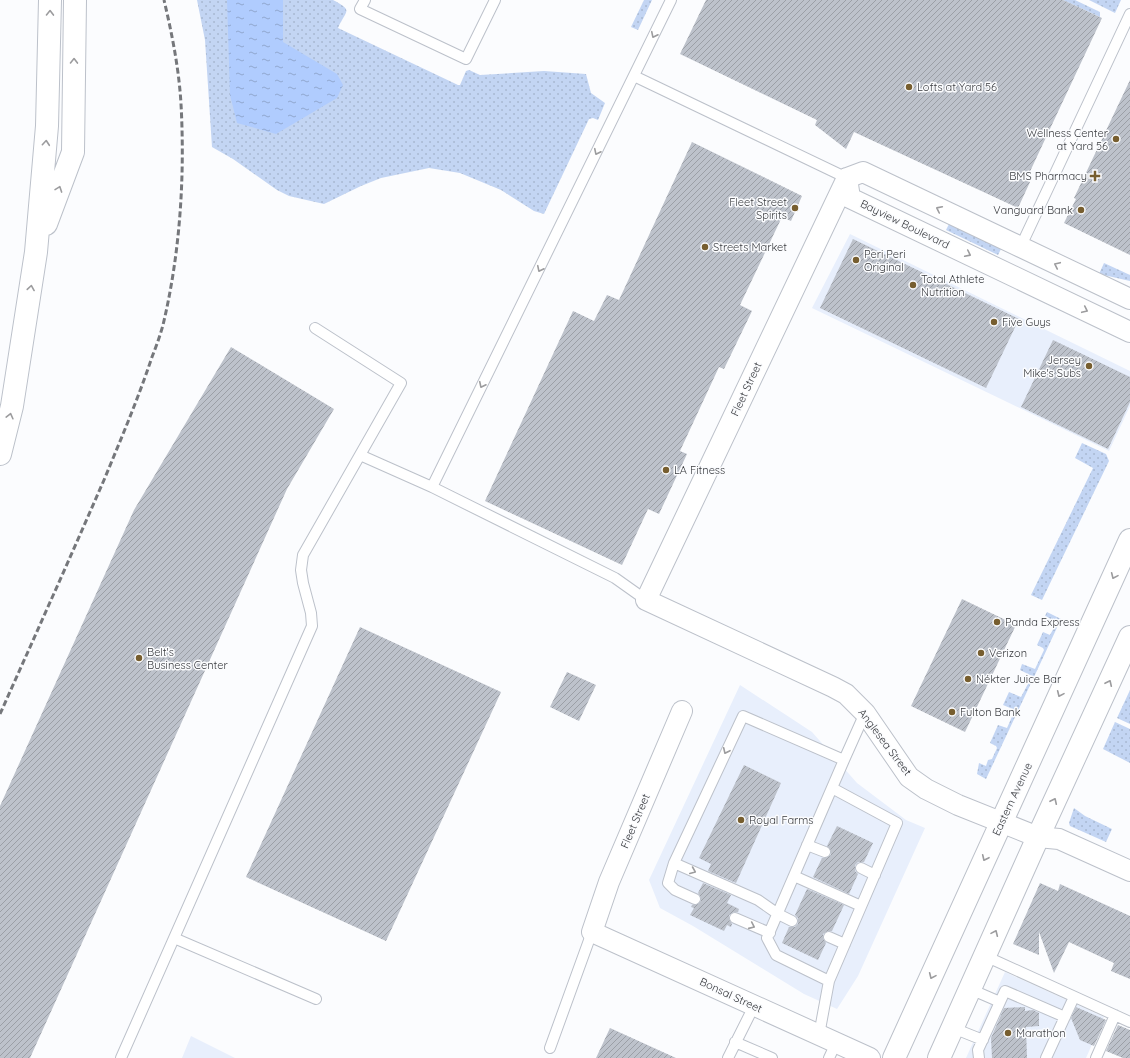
<svg xmlns="http://www.w3.org/2000/svg" width="1130" height="1058" viewBox="0 0 1130 1058" font-family="Quicksand,sans-serif">
<defs>
<pattern id="grass-dots" width="8" height="8" patternUnits="userSpaceOnUse"><rect width="8" height="8" fill="#c3d5f3"/><path d="M2 2h.1M6 6h.1" fill="none" stroke="#a8b8d1" stroke-width="1.8" stroke-linecap="round"/></pattern>
<pattern id="water-ripples" width="26" height="14" patternUnits="userSpaceOnUse"><rect width="26" height="14" fill="#b0ccfe"/><path d="M2 4q2-2 4 0t4 0M15 11q2-2 4 0t4 0" fill="none" stroke="#90a7cf"/></pattern>
<pattern id="building-hatch" width="6" height="6" patternUnits="userSpaceOnUse"><rect width="6" height="6" fill="#bdc2cb"/><path d="M-1 1l2-2M0 6l6-6M5 7l2-2" fill="none" stroke="#9b9fa6"/></pattern>
</defs>
<rect width="100%" height="100%" fill="#fbfcfe"/>
<path fill="#e8effc" d="M850,234L1130,371V406L1109,451L812,308Z
M740,685L812,732L857,783L906,820L925,828L858,976L837,1009L804,994L693,926L660,908L649,880Z
M1005,972L1104,1017L1086,1058H966Z
M191,1036L235,1058H182Z"/>
<path fill="url(#grass-dots)" d="M197,0H333C354,11 346,10 338,28L458,85H460L466,71L469,70L480,75L544,71L586,74L591,93L605,103L598,120L593,118L589,119L544,214L534,211L501,190L460,173L429,168L381,178L361,186L324,204L289,196L277,190L233,159L212,147L205,40Z
M644,0H652L638,30L631,27Z
M1063,0H1075L1100,12V17Z
M1089,0H1121L1115,13Z
M950,222L1002,247L998,255L946,230Z
M1104,263L1130,275V281L1099,274Z
M1082,443L1106,454L1109,461L1042,600L1031,595L1093,468L1075,458Z
M1047,612L1061,619L1034,677L1020,670L1022,664L1035,669L1044,650L1043,648L1037,645L1043,632L1050,635L1057,622L1045,616Z
M1030,680L1032,681L986,779L977,774L979,763L986,766L988,760L992,759L997,748L996,746L990,743L998,725L1007,728L1015,710L1003,705L1009,692L1021,697Z
M1130,690V724L1117,718Z
M1115,722L1130,729V763L1103,749Z
M1074,808L1085,816L1112,829L1106,842L1070,826L1069,823Z"/>
<path fill="url(#water-ripples)" d="M227,0H283V42L337,74L343,85L337,98L276,134L237,123L230,95Z"/>
<path fill="url(#building-hatch)" d="M706,0H1063L1102,18L1026,180L1030,182L1018,208L854,132L846,149L815,125L817,120L680,54Z
M1130,80V255L1064,223L1076,199L1074,198Z
M692,142L802,196L791,221L782,217L740,305L752,311L724,369L719,367L680,451L687,454L659,514L648,509L622,565L485,501L573,311L594,321L607,295L619,300Z
M853,239L1019,319L986,388L820,308Z
M1053,340L1130,377V402L1108,449L1021,407Z
M231,347L334,409L287,489L30,1058H0V806L134,510Z
M962,599L1016,625L965,732L911,706Z
M360,627L501,692L386,941L246,877Z
M567,672L596,685L579,721L550,707Z
M744,765L781,783L736,883L708,871L711,864L699,858Z
M837,826L873,843L864,862H858L855,865V871L858,874L849,894L813,877L822,858H826L831,855V851L827,846Z
M703,883L731,895L727,903L739,909L738,912H734L729,915V919L732,924L731,927L727,925L724,931L690,915L694,908L691,907L692,905L698,904L701,901L700,896L698,893Z
M1040,883L1058,891L1060,884L1130,916V979L1111,971L1114,963L1069,942L1054,973L1039,932V955L1013,944Z
M807,889L844,905L832,931H828L823,934V938L826,943L818,960L782,943L789,927H795L798,924V918L795,915Z
M1025,1007V1011L1033,1010L1039,1013V1026L1026,1027L1027,1058H992L991,1038L1004,1008Z
M1076,1007L1106,1020L1094,1046L1080,1040L1071,1018Z
M1118,1025L1130,1030V1058H1123L1106,1051Z
M610,1028L676,1058H596Z"/>
<g fill="none" stroke-linecap="round" stroke-linejoin="round">
<defs>
<path id="service" d="M365,0L360,9L466,59L495,0
M634,76L847,178
M1020,248L1130,14
M360,455L432,487
M646,600L615,578L432,487L671,0
M807,845L825,852
M674,863L668,883L675,890L695,899
M861,868L875,875
M794,876L861,906
M735,918L770,933
M792,921L778,914L758,900L674,863L743,716L844,760
M829,937L845,944
M174,938L316,999
M985,956L1130,1022
M829,981L897,823L832,788
M970,989L1000,1002
M953,1028L983,1040
M819,1035L829,981L776,955L767,938L844,760L865,713
M735,1042L772,1058
M550,1048L592,932
M121,1058L312,626L311,613L303,583L301,570L303,555L401,383L315,328
M728,1058L754,1006
M829,1058L836,1043
M979,1058L978,1050L1005,991L1065,1017
M1046,1058L1074,997
M1096,1058L1115,1015"/>
<path id="minor" d="M847,178L646,600L833,687L846,694L865,713L909,777L926,789L958,805L1038,837L1059,839L1130,871
M847,178L850,198L1130,332
M847,178L863,172L1130,299
M682,711L609,882L592,932L870,1058"/>
<path id="primary" d="M894,1058L1130,540
M939,1058L1038,837L1130,637"/>
<path id="motorway" d="M46,224L73,152L75,0
M0,454L12,406L36,252L47,126L50,0"/>
</defs>
<use href="#service" stroke="#bcc1ca" stroke-width="12"/>
<use href="#minor" stroke="#bcc1ca" stroke-width="22"/>
<use href="#primary" stroke="#bcc1ca" stroke-width="24"/>
<use href="#motorway" stroke="#bcc1ca" stroke-width="24"/>
<use href="#service" stroke="#fff" stroke-width="10"/>
<use href="#minor" stroke="#fff" stroke-width="20"/>
<use href="#primary" stroke="#fff" stroke-width="22"/>
<use href="#motorway" stroke="#fff" stroke-width="22"/>
<path stroke="#75777b" stroke-width="3" stroke-dasharray="6 3" stroke-linecap="butt" d="M0,714C35,636 70,558 104,480C121,439 138,399 152,357C156,347 160,336 163,325C180,254 185,177 181,104C179,69 172,34 164,0"/>
</g>
<defs><path id="oneway-chevron" d="M-2-3.5L2.5 0L-2 3.5" fill="none" stroke-width="1.6" stroke-linecap="round" stroke-linejoin="round"/></defs>
<g stroke="#9c9c9e">
<use href="#oneway-chevron" transform="translate(50 13) rotate(-89)"/>
<use href="#oneway-chevron" transform="translate(654 35) rotate(116)"/>
<use href="#oneway-chevron" transform="translate(74 61) rotate(-89)"/>
<use href="#oneway-chevron" transform="translate(46 143) rotate(-85)"/>
<use href="#oneway-chevron" transform="translate(597 152) rotate(116)"/>
<use href="#oneway-chevron" transform="translate(59 189) rotate(-70)"/>
<use href="#oneway-chevron" transform="translate(939 209) rotate(-154)"/>
<use href="#oneway-chevron" transform="translate(968 254) rotate(26)"/>
<use href="#oneway-chevron" transform="translate(1057 265) rotate(-155)"/>
<use href="#oneway-chevron" transform="translate(540 269) rotate(116)"/>
<use href="#oneway-chevron" transform="translate(31 288) rotate(-81)"/>
<use href="#oneway-chevron" transform="translate(1085 310) rotate(25)"/>
<use href="#oneway-chevron" transform="translate(482 385) rotate(116)"/>
<use href="#oneway-chevron" transform="translate(10 416) rotate(-76)"/>
<use href="#oneway-chevron" transform="translate(1114 576) rotate(114)"/>
<use href="#oneway-chevron" transform="translate(1109 683) rotate(-65)"/>
<use href="#oneway-chevron" transform="translate(1060 694) rotate(114)"/>
<use href="#oneway-chevron" transform="translate(726 751) rotate(115)"/>
<use href="#oneway-chevron" transform="translate(1054 801) rotate(-65)"/>
<use href="#oneway-chevron" transform="translate(985 858) rotate(115)"/>
<use href="#oneway-chevron" transform="translate(693 871) rotate(23)"/>
<use href="#oneway-chevron" transform="translate(752 926) rotate(24)"/>
<use href="#oneway-chevron" transform="translate(995 933) rotate(-66)"/>
<use href="#oneway-chevron" transform="translate(932 976) rotate(114)"/>
</g>
<g fill="#775e2f" stroke="#fbfcfe" stroke-width="1.5">
<circle cx="909" cy="87" r="4"/>
<circle cx="1116" cy="139" r="4"/>
<path d="M1093 170h4v4h4v4h-4v4h-4v-4h-4v-4h4z"/>
<circle cx="795" cy="208" r="4"/>
<circle cx="1081" cy="210" r="4"/>
<circle cx="705" cy="247" r="4"/>
<circle cx="856" cy="260" r="4"/>
<circle cx="913" cy="285" r="4"/>
<circle cx="994" cy="322" r="4"/>
<circle cx="1089" cy="366" r="4"/>
<circle cx="666" cy="470" r="4"/>
<circle cx="997" cy="622" r="4"/>
<circle cx="981" cy="653" r="4"/>
<circle cx="139" cy="658" r="4"/>
<circle cx="968" cy="679" r="4"/>
<circle cx="952" cy="712" r="4"/>
<circle cx="741" cy="820" r="4"/>
<circle cx="1008" cy="1033" r="4"/>
</g>
<g text-anchor="middle" dominant-baseline="central" stroke-width="3" stroke-linejoin="round" paint-order="stroke">
<g font-size="11" fill="#383a3e" stroke="#fbfcfe" text-anchor="start">
<text x="917" y="87">Lofts at Yard 56</text>
<text x="1108" y="133" text-anchor="end">Wellness Center<tspan x="1108" dy="13">at Yard 56</tspan></text>
<text x="1087" y="176" text-anchor="end">BMS Pharmacy</text>
<text x="787" y="202" text-anchor="end">Fleet Street<tspan x="787" dy="13">Spirits</tspan></text>
<text x="1073" y="210" text-anchor="end">Vanguard Bank</text>
<text x="713" y="247">Streets Market</text>
<text x="864" y="254">Peri Peri<tspan x="864" dy="13">Original</tspan></text>
<text x="921" y="279">Total Athlete<tspan x="921" dy="13">Nutrition</tspan></text>
<text x="1002" y="322">Five Guys</text>
<text x="1081" y="360" text-anchor="end">Jersey<tspan x="1081" dy="13">Mike's Subs</tspan></text>
<text x="674" y="470">LA Fitness</text>
<text x="1005" y="622">Panda Express</text>
<text x="147" y="652">Belt's<tspan x="147" dy="13">Business Center</tspan></text>
<text x="989" y="653">Verizon</text>
<text x="976" y="679">Nékter Juice Bar</text>
<text x="960" y="712">Fulton Bank</text>
<text x="749" y="820">Royal Farms</text>
<text x="1016" y="1033">Marathon</text>
</g>
<g font-size="11" fill="#383a3e" stroke="#fbfcfe">
<text transform="translate(905 224) rotate(26)">Bayview Boulevard</text>
<text transform="translate(746 389) rotate(-65)">Fleet Street</text>
<text transform="translate(885 742) rotate(53)">Anglesea Street</text>
<text transform="translate(1012 799) rotate(-65)">Eastern Avenue</text>
<text transform="translate(635 821) rotate(-67)">Fleet Street</text>
<text transform="translate(731 995) rotate(25)">Bonsal Street</text>
</g>
</g>
</svg>
